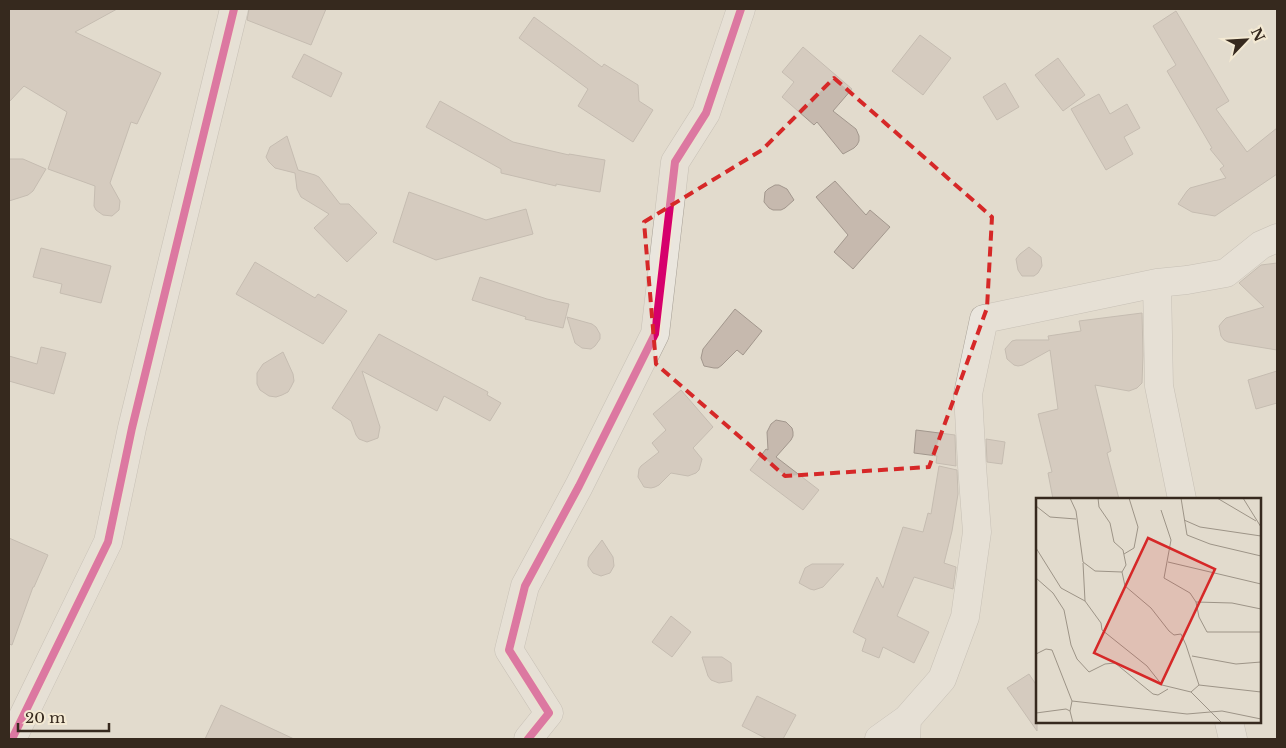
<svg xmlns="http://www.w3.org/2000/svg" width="1286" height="748" viewBox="0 0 1286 748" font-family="'Libre Baskerville',serif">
<rect width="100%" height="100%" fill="#e2dbcd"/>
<path fill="#c6b9ae" stroke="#a2978d" d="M9,9H117L75,32L161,73L137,124L131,122L110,183L120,201L119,210L112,216L103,215L96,210L94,206L95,186L48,169L67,112L24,86L9,102Z
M249,9H326L311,45L247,20Z
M1176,11L1229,101L1216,109L1247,152L1277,128V174L1215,216L1192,212L1178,204L1187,191L1190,188L1226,178L1220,169L1224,166L1210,149L1212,148L1167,71L1176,65L1153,26Z
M534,17L602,67L604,64L638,85L639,101L653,110L633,142L578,106L588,89L519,38Z
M920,35L951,58L923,95L892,71Z
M803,47L852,89L833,111L856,129L859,136V141L857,145L854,148L843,154L817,122L814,125L782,97L794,82L782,72Z
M304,54L342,73L331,97L292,77Z
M1058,58L1085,95L1063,111L1035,75Z
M1005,83L1019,107L997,120L983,97Z
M1099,94L1110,114L1127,104L1140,128L1124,137L1133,154L1106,170L1071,109Z
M440,101L513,142L569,155V154L605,160L600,192L556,184V186L501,173V169L426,127Z
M287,136L298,170L315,175L319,177L340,204H349L377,233L347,262L314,228L329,214L301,197L297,189L295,173L275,168L269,162L266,157L270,147Z
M9,159H23L46,169L33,191L28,195L9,201Z
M835,181L866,215L870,210L890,227L853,269L834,252L848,235L816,197Z
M775,185H779L787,189L794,200L785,208L781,210H773L769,208L764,202L765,192L768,189Z
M409,192L486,220L526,209L533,234L436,260L393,242Z
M1029,247L1041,257L1042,266L1038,273L1034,276H1022L1018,270L1016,259L1020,254Z
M41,248L111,266L101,303L60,293L62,284L33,277Z
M255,262L315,298L318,294L347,311L323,344L236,294Z
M1277,263V350L1228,342L1224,340L1221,336L1219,326L1223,321L1226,318L1264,307L1239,283L1261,265Z
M480,277L547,299L569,304L563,328L525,319L526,317L472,300Z
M735,309L762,331L743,355L737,350L722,365L718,368H714L704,366L701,358L703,349Z
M1142,313L1143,355L1142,383L1137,388L1129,391L1095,385L1111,451L1107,453L1119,499H1053L1048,473L1052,472L1038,414L1058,409L1050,350L1023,365L1018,366L1014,365L1007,359L1005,349L1012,341L1016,340H1049L1048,336L1081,331L1079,321Z
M567,317L592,324L596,327L600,334V339L595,346L591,349L582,348L575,343Z
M379,334L488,392L487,395L501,403L490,421L444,396L437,411L362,371L380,427L378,438L367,442L359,439L356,435L351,421L332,408Z
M41,347L66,353L54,394L9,381V356L37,364Z
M283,352L293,374L294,381L291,387L288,392L282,395L276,397L269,396L260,390L257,384V373L263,364Z
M1277,371V403L1256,409L1248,380Z
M681,390L713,427L693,448L702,459L699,470L696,473L688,476L671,473L659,485L655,487L651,488L644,487L638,477L639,469L641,466L659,452L652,443L666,430L653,414Z
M776,420L786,422L792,428L793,432V436L791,440L776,457L819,490L803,510L750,470L766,449L768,450L767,432L771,424Z
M916,430L955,435L956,466L936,463L937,456L914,453Z
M986,439L1005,442L1002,464L987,462Z
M939,466L957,470L958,494L952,531L944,563L956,567L953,589L914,577L897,616L929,632L914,663L883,647L879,658L862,651L866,639L853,632L877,577L883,588L903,527L923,532L928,513L931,514Z
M9,538L48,555L34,587H33L12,645L9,644Z
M602,540L613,557L614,566L610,573L601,576L593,573L588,566V561L589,557Z
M812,564H844L823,587L814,590L810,589L799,583L805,568Z
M671,616L691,632L672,657L652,642Z
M702,657H722L731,663L732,681L719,683L711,680L708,676Z
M1029,674L1037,686V731L1007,688Z
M757,696L796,715L783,739H767L742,726Z
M221,705L294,739H205Z"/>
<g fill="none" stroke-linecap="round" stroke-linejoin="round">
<defs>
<path id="minor" d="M1157,283L1159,386L1182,499
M907,719L942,679L965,617L977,532L972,466L968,394L984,319L1157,283L1187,280L1226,273L1261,245L1277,238
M1229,722L1233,739
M12,739L108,542L132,428L234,9
M528,739L549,713L509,650L525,586L579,486L655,334L675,162L706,113L741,9
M879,739L907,719L906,739"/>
</defs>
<use href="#minor" stroke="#a7a096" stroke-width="29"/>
<use href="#minor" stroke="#eae6de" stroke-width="28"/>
<defs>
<path id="cycleway" d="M12,739L108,542L132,428L234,9
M528,739L549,713L509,650L525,586L579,486L655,334L675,162L706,113L741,9"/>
</defs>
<use href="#cycleway" stroke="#f3e9d3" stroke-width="11"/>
<use href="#cycleway" stroke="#d6006c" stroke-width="8"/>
</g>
<path d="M0 0H1286V748H0ZM834,78L992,217L987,308L929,467L785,476L656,364L644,222L762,150Z" fill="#e2dbcd" fill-opacity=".55" fill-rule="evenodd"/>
<path fill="none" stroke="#d62828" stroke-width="4" stroke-dasharray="10 6" stroke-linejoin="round" d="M834,78L992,217L987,308L929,467L785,476L656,364L644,222L762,150Z"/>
<g transform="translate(1036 498)">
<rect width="225" height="225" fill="#e2dbcd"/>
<path fill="none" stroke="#9d9487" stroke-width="1" d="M34,0L40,13L47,64L59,73L86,74M62,0L63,9L74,25L78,44L87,52L90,67L86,74L89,88L115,110L133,133L138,137L145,136L150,147L163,187L155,194M145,0L151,37L174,46L225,58M181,0L220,23M207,0L225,29M0,8L14,19L40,21M125,12L135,42L128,80L154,95L160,104M148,22L164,29L225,38M0,50L25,90L49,103L65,125L66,132L111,168L126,187L155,194L186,225M88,56L98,50L102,29L93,0M132,64L225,86M47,65L49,103M0,80L17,95L28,112L35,147L41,161L53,174L69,166L79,165L117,196L122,197L132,191M225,111L196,105L160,104L163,119L171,134H225M0,156L10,151L16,152L36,203L34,213M156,158L200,166L225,164M163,187L225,194M36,203L151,216L186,213L225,221M0,215L30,211L34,213L37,225"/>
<path fill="#d62828" fill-opacity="0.15" stroke="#d62828" stroke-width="2.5" d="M112,40L179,71L125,186L58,155Z"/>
<rect width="225" height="225" fill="none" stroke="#36291e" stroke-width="2.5"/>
</g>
<rect width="1286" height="748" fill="none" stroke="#36291e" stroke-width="20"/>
<g transform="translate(1246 40) rotate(65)" stroke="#f3e9d3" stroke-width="4" paint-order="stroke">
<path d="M0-4L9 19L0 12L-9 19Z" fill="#36291e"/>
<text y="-8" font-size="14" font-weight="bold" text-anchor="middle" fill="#36291e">N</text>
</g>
<path d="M18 723v8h91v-8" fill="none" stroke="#36291e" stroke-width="2.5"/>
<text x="25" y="723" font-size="15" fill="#36291e" stroke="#f3e9d3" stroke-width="4" paint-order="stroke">20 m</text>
</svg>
